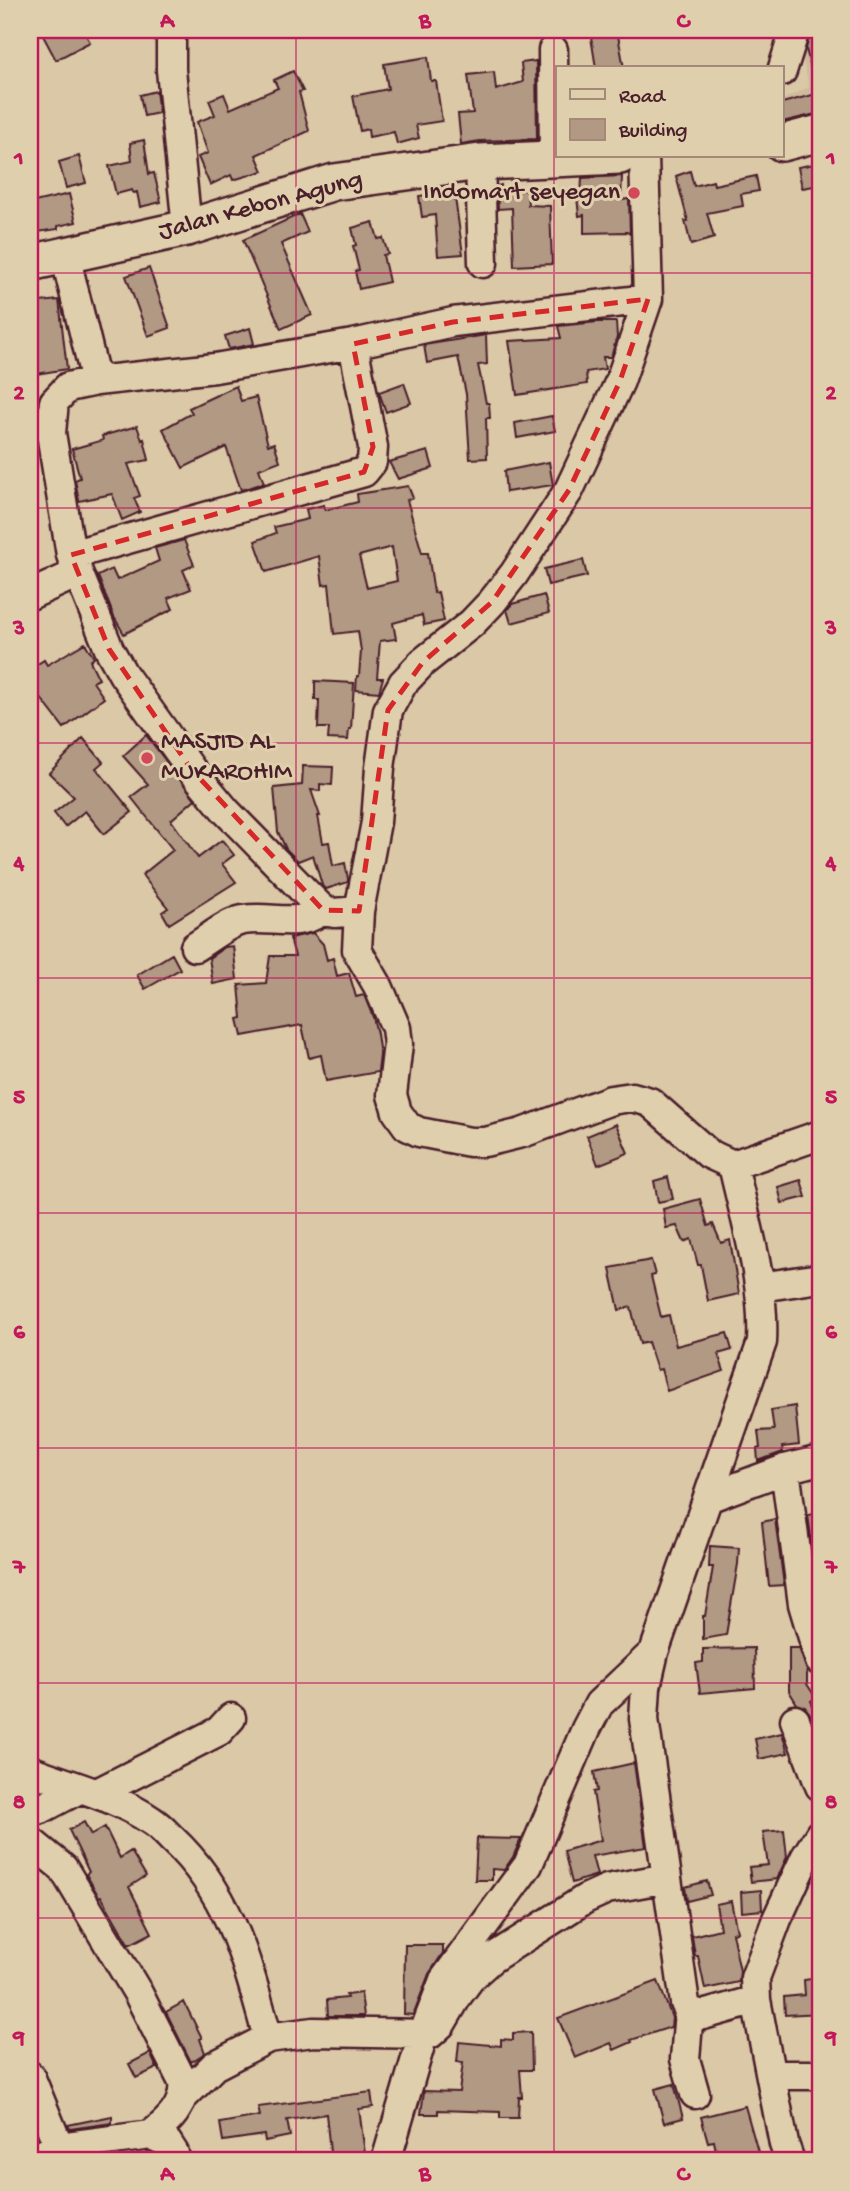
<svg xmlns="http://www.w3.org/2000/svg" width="850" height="2191" viewBox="0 0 850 2191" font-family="'Gochi Hand',sans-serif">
<rect width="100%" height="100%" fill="#dac8a7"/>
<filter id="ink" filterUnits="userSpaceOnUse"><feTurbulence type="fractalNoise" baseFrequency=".0143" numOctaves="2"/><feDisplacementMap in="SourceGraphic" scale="14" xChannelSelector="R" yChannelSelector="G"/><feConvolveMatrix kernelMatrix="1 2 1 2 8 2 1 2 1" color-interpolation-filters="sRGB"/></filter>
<g filter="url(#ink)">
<path fill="#ceba9c" d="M797,30H820V125L782,136V100L809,87Z"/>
<path fill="#b19984" stroke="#4a1f2b" stroke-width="2" fill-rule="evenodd" d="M40,30H83L90,42L56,60Z
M601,30H617L624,68H596L590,31Z
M811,30H820V83L815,84L806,49Z
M428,57L431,81H436L442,121L416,125L419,138L397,144L394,132L369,137L368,129L360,131L353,96L388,89L384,64Z
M536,61L537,139L480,141L461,144L458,114L473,113L468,75L494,72L496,90L523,82L521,63Z
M293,71L303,91L299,92L309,131L256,155L263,171L233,180L231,175L210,185L198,157L208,153L197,122L215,115L209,100L224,94L230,109L278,88L274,80Z
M156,91L159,113L144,116L140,95Z
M820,93V113L782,122V103Z
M144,140L149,174L154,173L161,202L140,207L137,192L133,193L132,190L116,194L109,166L132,161L130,143Z
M79,156L86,183L66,188L59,162Z
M820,163V185L802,188L798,167Z
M690,171L694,186L713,181L714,185L756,176L759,191L741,194L743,206L707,213L714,238L691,245L685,221H688L676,176Z
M622,176L621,200L629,199L630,234L627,232L584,233V215L579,216L577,197H581L582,178Z
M501,185V192L527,190L528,205L550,206L552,264L514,266L512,208L498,209L497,186Z
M454,191L463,254L438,256L435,215L422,217L419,196Z
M69,194L76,222L58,226V229L30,233V203Z
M300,214L308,232L281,244L312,315L281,329L243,240Z
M373,222L378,239L383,238L388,254L383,255L389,282L359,289L355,271L359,270L353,246L356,245L352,228Z
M149,268L170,328L148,336L126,276Z
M59,300L67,369L30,375V303Z
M598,322H616L617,337L611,357H603L605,369L586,372L587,384L517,395L509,341L561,338L558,326Z
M250,328L254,344L229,349L225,336Z
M486,335L487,364L478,365L486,403H489L490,418H486L487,458L470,459L466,394L458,357L427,363L424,345Z
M404,383L411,403L386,412L379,392Z
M236,386L241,401L256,397L268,445L274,443L280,461L259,469L264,483L241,490L226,447L183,468L163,429L192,413L189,408Z
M552,416L555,431L517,438L515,423Z
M137,426L142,440L144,439L149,460L128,464L140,496L134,498L140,512L122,520L112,494L79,501L75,480L80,478L72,449L103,440L102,436Z
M428,451L433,468L398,479L389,462Z
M549,462L553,485L506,492L504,471Z
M408,486L413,498L407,500L422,553H428L434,593L438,592L444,621L424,625L422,615L393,623L396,639L380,641L377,678H383L379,692L356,690L357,676H359L361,651L358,631L334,634L329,584L323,585L319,556L266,572L255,541L276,533L274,527L308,519L306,509L324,505L325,510L358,502L357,494ZM392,547L397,581L367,588L359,556Z
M184,540L194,565L183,570L191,589L168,598L173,609L124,634L114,617L98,576L112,569L117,580L159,561L155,548Z
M583,560L587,576L548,585L544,569Z
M544,595L549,613L511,623L507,610L512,604Z
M85,643L94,658L90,661L99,679L93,682L104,698L64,728L30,684V669L44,660L47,665Z
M315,681L354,683L351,729H349L348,740L328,739L329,728H318L319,700H315Z
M146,735L195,799L171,820L198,858L222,840L234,855L222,864L236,882L169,924L162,912L168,908L142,875L173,850L131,797L148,784L123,756Z
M83,738L103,762L96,768L132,812L104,834L85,811L65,827L54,813L74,797L49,773Z
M303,766L333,767L332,785L320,784V791L311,790L320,816H318L323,843L329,842L333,866L345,863L348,879V882L326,889L322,885L313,855L298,861L286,849L278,832L274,788L302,785Z
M313,933L323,944L327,960L333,958L337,976L349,973L356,997L364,995L373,1017L377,1034L380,1055L378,1072L326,1081L321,1055L309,1058L302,1025L242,1036L238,1019L242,1018L239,985L266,983L270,956H295L290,938Z
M233,946L237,979L213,984L209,958L225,947Z
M172,954L180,969L145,989L137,975Z
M616,1124L628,1153L598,1165L587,1136Z
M668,1177L673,1199L658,1202L654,1181Z
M801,1180L806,1197L782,1203L778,1187Z
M700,1199L708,1226L713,1224L721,1243L730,1240L739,1294L708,1301L701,1265H698L691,1239L684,1242L677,1226L666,1228L663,1209Z
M651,1260L655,1275L651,1276L661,1317L669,1315L676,1346L727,1333L732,1350L718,1354L724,1371L667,1391L661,1369L657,1370L648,1342L640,1344L631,1307L619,1310L610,1268Z
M795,1406L799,1445L782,1447L783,1452L758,1461L757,1449L760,1448L758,1431L774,1430L771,1410Z
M815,1514L820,1560V1581H817L808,1515Z
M775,1519L784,1585L769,1586L762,1522Z
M710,1546L739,1548L738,1564L726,1635L703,1639V1616H705L713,1567H709Z
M754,1648L755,1688L700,1693L696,1663L703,1662V1649Z
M789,1648H799L807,1671V1684L816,1698L811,1701L818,1718L820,1717V1740L810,1714L805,1707L797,1704L789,1691Z
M782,1733L788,1753L759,1759L755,1739Z
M634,1763L646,1847L592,1856L597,1875L572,1883L564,1851L601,1840L593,1792L597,1791L594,1772Z
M84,1822L91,1835L105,1827L120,1858L131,1851L146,1876L129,1887L152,1933L129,1945L101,1896L99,1897L86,1874L89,1872L69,1830Z
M784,1830L787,1857L777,1879L751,1882L749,1867L768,1865L763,1832Z
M477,1838L521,1839L513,1857L504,1870L492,1869V1880H475Z
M707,1881L711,1895L687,1901L685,1887Z
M761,1890L762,1910L742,1912L741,1892Z
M731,1901L737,1932L732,1933L740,1971L739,1982L705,1989L698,1956H695L692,1936L720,1929L716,1904Z
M405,1945H443V1953L429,1974L413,2015L404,2014Z
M818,1978L820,2013L785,2015L784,1997L805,1995L804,1980Z
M658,1981L672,2018L671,2027L631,2040L632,2042L614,2050L611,2043L575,2058L558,2018Z
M361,1993L364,2016H328L327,2000L347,1998L346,1995Z
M184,2002L202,2038L200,2039L205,2053L191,2062L166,2012Z
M531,2032L532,2070H520L522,2097H519L518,2118H500V2112L438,2110V2114H421L424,2091L459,2092L463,2063L457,2062L459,2042L501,2046V2039L513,2040V2033Z
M150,2053L157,2068L136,2078L129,2064Z
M674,2084L683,2118L664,2123L655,2089Z
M371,2092L373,2107L359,2109L366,2161H331L326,2114L287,2120L290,2136L265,2141L264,2135L223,2141L220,2123L260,2116L258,2107Z
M745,2106L758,2152L718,2161L714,2141L708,2142L701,2117Z
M112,2116V2123L70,2129L68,2125Z"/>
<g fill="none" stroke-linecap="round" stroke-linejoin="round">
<defs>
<path id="minor" d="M171,30V70L187,228
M553,50L554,159
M782,71L795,30
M644,156L648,299L620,381L569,490L514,574L492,602L472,623L423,662L403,683L388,710L380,768L376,822L359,911L357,950L378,986L396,1028L398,1044L392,1095L397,1112L407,1126L419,1132L470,1142H485L522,1133L611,1100L632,1097L650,1102L709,1154L733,1165L820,1135
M480,162L483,263
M65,255L96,381
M71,555L364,472L372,462L373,447L353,344
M30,595L78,573
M359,911L334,913L323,910L306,893L226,811L191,769L123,674L109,649L71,555L51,433L54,402L68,387L96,381L215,368L353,344L453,322L648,299
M195,947C210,938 227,923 243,920C272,915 296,929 323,910
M760,1287L820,1278
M785,1469L803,1604L820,1661
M708,1498L785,1469L820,1460
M795,1720L820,1786
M30,1770C70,1786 116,1796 152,1821C160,1826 166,1833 172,1839C231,1894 247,1963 268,2038
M97,1793L219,1731L231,1718
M30,1812L41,1809L79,1789
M30,1841L63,1868L138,1993L183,2082C186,2105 169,2121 151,2135
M689,2011L703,2015L756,2000
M772,2075H820
M30,2076L59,2147L151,2135L167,2142L174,2153L175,2161
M695,2094L685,2059L689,2011L685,2003L644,1719L646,1687L654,1652L762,1342C765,1282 746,1223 733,1165
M185,2095L214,2066L268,2038L313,2032L430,2034L441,2024L458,1995L472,1976L491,1959L585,1899L607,1889L667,1878
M30,2160L59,2147
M386,2161L423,2035L444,1980L528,1865L586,1729L599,1704L654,1652
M790,2161L784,2144L756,2000L755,1978L777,1919L805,1858L820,1834"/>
<path id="major" d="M782,143L820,133
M30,263L187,228L334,182L480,162L620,156"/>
</defs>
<use href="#minor" stroke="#4a1f2b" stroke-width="33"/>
<use href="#major" stroke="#4a1f2b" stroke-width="40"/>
<use href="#minor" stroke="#e0cfac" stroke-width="28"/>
<use href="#major" stroke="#e0cfac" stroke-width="35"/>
</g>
</g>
<path fill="none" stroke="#d62828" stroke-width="5" stroke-dasharray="14 9" stroke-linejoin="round" d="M648,299L620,381L569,490L492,602L423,662L388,710L359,911L323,910L191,769L109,649L71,555L364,472L373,447L353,344L453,322Z"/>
<path fill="none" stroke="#c2185b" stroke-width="2" stroke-opacity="0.55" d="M296,30V2161M554,30V2161M30,273H820M30,508H820M30,743H820M30,978H820M30,1213H820M30,1448H820M30,1683H820M30,1918H820"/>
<g fill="#d1495b" stroke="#e0cfac" stroke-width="2.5">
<circle cx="634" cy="193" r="7"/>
<circle cx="147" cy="758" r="7"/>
</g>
<g text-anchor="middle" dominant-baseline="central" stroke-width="6" stroke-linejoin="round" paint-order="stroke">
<g font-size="26" fill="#4a1f2b" stroke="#e0cfac" text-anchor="end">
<text x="620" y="193">Indomart seyegan</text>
<text x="161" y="743" text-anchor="start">MASJID AL<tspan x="161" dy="30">MUKAROHIM</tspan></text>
</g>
<g font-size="26" fill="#4a1f2b" stroke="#e0cfac">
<text transform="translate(261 207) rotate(-15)">Jalan Kebon Agung</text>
</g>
</g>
<rect width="850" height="2191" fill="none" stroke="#e0cfac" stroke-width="77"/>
<rect x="556" y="66" width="228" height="91" fill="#e0cfac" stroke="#a48978" stroke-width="2"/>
<rect x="570" y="89" width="35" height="10" fill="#e0cfac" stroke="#a48978" stroke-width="2"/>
<text x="619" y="102" font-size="21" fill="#4a1f2b">Road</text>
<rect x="570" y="119" width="35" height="21" fill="#b19984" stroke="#a48978" stroke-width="2"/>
<text x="619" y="136" font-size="21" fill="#4a1f2b">Building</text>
<rect x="38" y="38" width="774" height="2114" fill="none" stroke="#c2185b" stroke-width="2.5"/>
<g font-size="23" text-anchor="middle" font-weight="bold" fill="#c2185b">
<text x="167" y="27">A</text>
<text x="425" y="27">B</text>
<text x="683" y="27">C</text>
<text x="19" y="164">1</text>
<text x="831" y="164">1</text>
<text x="19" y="399">2</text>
<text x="831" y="399">2</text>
<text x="19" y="634">3</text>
<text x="831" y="634">3</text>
<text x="19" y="869">4</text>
<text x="831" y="869">4</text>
<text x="19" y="1103">5</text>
<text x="831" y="1103">5</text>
<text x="19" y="1338">6</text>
<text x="831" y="1338">6</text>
<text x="19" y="1573">7</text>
<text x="831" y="1573">7</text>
<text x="19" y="1808">8</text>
<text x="831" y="1808">8</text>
<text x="19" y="2043">9</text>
<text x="831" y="2043">9</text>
<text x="167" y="2180">A</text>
<text x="425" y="2180">B</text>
<text x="683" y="2180">C</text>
</g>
</svg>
